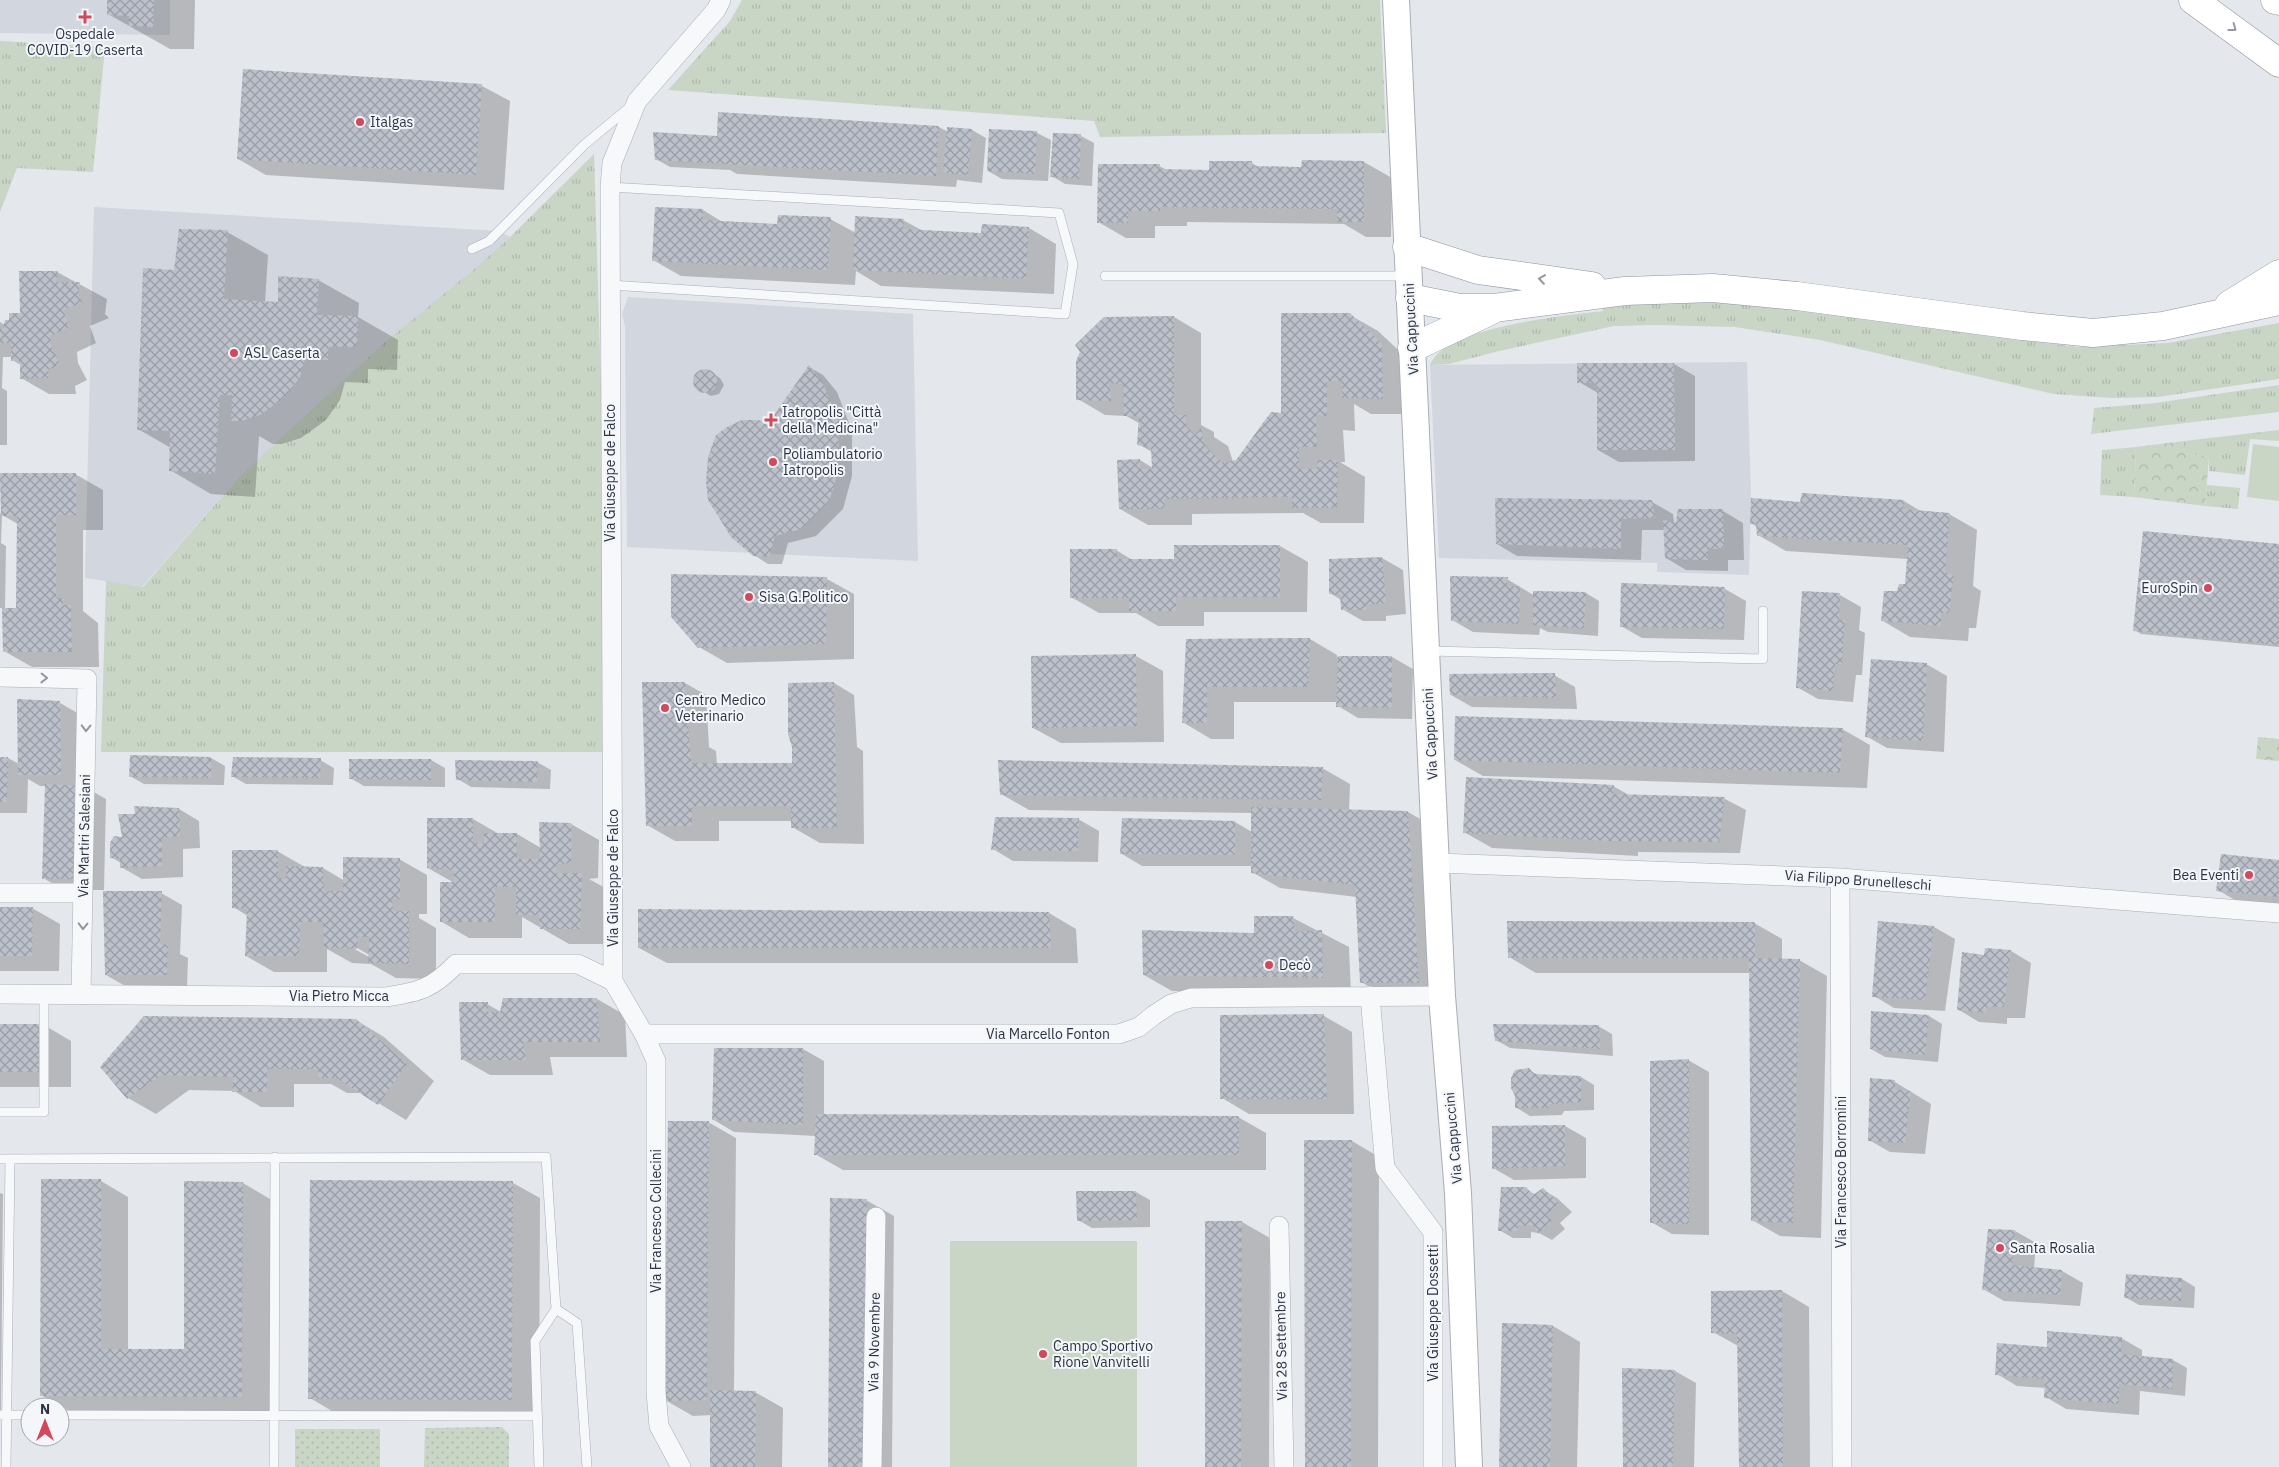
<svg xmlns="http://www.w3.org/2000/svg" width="2279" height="1467" viewBox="0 0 2279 1467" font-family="'IBM Plex Sans',sans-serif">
<defs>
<pattern id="grass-tufts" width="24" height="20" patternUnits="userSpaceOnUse" patternTransform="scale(1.25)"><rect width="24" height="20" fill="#c9d6c5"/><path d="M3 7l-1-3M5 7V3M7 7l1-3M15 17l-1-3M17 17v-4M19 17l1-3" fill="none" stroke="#adb8ab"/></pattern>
<pattern id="park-crowns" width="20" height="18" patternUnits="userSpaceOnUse" patternTransform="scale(1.25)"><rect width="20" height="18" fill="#c9d6c5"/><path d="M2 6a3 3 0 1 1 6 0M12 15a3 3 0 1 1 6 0" fill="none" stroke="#adb8ab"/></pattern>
<pattern id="garden-dots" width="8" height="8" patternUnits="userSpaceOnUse" patternTransform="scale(1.25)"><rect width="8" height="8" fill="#c9d6c5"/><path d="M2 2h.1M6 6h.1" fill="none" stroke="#adb8ab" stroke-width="1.8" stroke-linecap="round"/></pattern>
<pattern id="building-cross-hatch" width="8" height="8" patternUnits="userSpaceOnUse" patternTransform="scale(1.25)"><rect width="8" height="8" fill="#bbc0ca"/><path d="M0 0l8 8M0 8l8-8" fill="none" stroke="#989da6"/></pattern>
</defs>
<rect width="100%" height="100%" fill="#e4e7ec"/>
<path fill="#d2d6de" d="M0,0H170V35L0,33Z
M94,207L499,231L510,237L240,476L142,587L85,578Z
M628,297L913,314L918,561L627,547L625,326L622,314Z
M1747,362L1751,498L1749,575L1657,572V563L1439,558L1430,365Z"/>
<path fill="url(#grass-tufts)" d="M742,0H1380L1386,133L1100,137L1094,121L668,90L730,21Z
M0,41L104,47V58L93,172L17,168L0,212Z
M594,154L612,752H101L106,581L143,587L240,476L383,344L473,270L510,237Z
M1753,302L1969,332L2018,340L2079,347L2168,343L2279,323V379L2158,397L2112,398L2054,394L1820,340L1735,327L1656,325L1614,326L1499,351L1449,364L1430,365C1445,326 1565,316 1603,311V307L1663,303Z
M2279,385V412L2091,434L2094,408L2155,403Z
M2279,430V441L2250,439L2245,475L2209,471V457L2184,453V441Z
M2136,447L2134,497L2100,495L2102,450Z
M2207,485L2240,488L2238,509L2205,506Z"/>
<path fill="url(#park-crowns)" d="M2184,441V453L2209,457L2205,506L2134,497L2136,447Z
M2258,737L2279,739V761L2256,759Z"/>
<path fill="url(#garden-dots)" d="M502,1427L509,1434V1467H424L425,1428Z
M295,1429H380V1467H295Z"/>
<path fill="#c9d6c5" d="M2253,444L2279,447V501L2247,497Z
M950,1241H1137V1467H950Z"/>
<path fill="#0003" fill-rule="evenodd" d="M109,0H195L194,49H170L108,14Z
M244,70L482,86L510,101L504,190L266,175L238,159Z
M939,127L948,132V128L972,130L986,138L982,183L957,180L956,187L737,174L730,170L670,167L656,159L718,137Z
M991,130L1037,133L1051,140L1048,181L1002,179L988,171Z
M1081,136L1094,143L1092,186L1065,184L1052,176Z
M1303,161L1364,162L1392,178L1391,237H1366L1344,224L1187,222V226H1155V238H1126L1098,222L1159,166L1169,171L1210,172L1252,163L1260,168H1303Z
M656,208L703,210L724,223L779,225L830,219L856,233L903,220L923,231L983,234L1029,228L1056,244L1054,294L881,286L856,271L855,285L681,276L653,260Z
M227,232L268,255L265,303H279L318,280L359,303L358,317L398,340L397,370L368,369V383L345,382L340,400L326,420L301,438L282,444H273L259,436L255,497L211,494L170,470L171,448L138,429L175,272Z
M57,272L107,299L105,314L109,318L90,326L96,343L77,352L78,363L87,380L75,386L76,394H49L21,378V365L12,360V357H3L2,388L7,391V445H0V322L5,325L21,314Z
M1350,315L1378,331L1410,361V414H1371L1354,404L1355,431L1343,430L1345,462H1340L1365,477L1364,523H1321L1303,513L1192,514V525H1148L1120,509L1140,460L1153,468L1152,452L1138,444L1139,423L1126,416L1105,415L1078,399L1174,317L1201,333V425L1214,432V437L1228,446L1233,462L1237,461L1282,414Z
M1579,364H1674L1695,376V461L1619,462L1598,450V393L1579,382Z
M809,367L823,375L837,392L852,431V476L843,509L816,536L788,543L782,564H768L754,555L767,427Z
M707,370L720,378L724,385L719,394L711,396L697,388L695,379L699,372Z
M0,474H75L103,490V530H83V611L98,623L99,667H32L4,651V608H0V513L2,514ZM2,515L18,524L17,610H5L6,546L1,543Z
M1904,501L1922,512L1949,514L1977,530L1973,586L1981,591L1976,628H1969L1968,641L1910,637L1883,621L1898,592L1906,585L1908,559L1786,551L1758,535L1757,527L1751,523L1801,503Z
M1652,502L1673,514L1674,523L1723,511L1743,523L1744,560H1728V571L1686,570L1666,558L1665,530H1642L1641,560L1517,556L1497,544Z
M1175,546H1280L1308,562L1307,612H1204V626H1158L1136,613H1099L1071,597L1116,550L1134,561H1175Z
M2279,546V647L2141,634L2135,630Z
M1382,558L1403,570L1406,614L1386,616V621H1363L1342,609L1341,600L1330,593V560Z
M827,579L854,594V659L727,663L699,647Z
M1507,579L1535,596L1586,593L1599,601L1598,636L1548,632L1540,628L1539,635L1473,632L1452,620Z
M1725,589L1746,601L1744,640L1642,638L1621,626Z
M1840,595L1861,607L1859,630L1865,633L1862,675H1856L1853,702L1818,699L1797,687Z
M1310,639L1337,655V657H1392L1413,669L1412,719L1358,718L1338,706V702H1234V739H1211L1184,723L1187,640Z
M1136,656L1163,671L1164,742L1061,743L1033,728Z
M1926,664L1947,676L1944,752L1887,748L1866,736Z
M1554,675L1575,687L1577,709L1472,707L1451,695Z
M685,683L706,695L709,747L716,751L717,765H793L834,683L854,695L857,747L863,751L864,844L820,843L792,827V821H719V841H675L647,825Z
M18,700L60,703L81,715L85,787L106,799L104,890H64L43,878L46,786H40L28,779L27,813H0V758H8L19,764Z
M1842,729L1870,745L1867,788L1483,776L1455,760Z
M131,756L211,758L225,766L224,785L144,784L130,776Z
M320,760L334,768L333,785L246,784L232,776Z
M431,760L445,768V787L364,786L350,778Z
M537,762L551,770L550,789L471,787L458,779Z
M1322,768L1350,784L1349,811L1408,812L1429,824L1439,994H1382L1361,982L1357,897L1280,888L1252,872V866H1142L1122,854L1235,822L1252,832V813L1029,810L1001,794Z
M1613,786L1629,795L1725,799L1746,810L1740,853L1638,852V856L1492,848L1464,832Z
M179,809L199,821L200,848L183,849V877L142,879L121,867V863L111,857L136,815Z
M473,819L499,834H517L541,848L540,823L571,824L599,840L598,878L589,879L609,890L608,944H569L522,917V938H469L442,922L456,884L428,868Z
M1078,819L1099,831L1098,862L1013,861L993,849Z
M277,851L305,867L323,868L345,881L399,859L427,875V914H419V918L436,928V979L396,978L371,964L352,963L327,949V972H274L246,956L248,916L233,907ZM352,945L369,955V957L351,947Z
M2279,861V906L2238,902L2218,890Z
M161,893L182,905L180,954L188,958L187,987H127L106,975Z
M0,908H32L60,924L59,971H0Z
M1049,913L1076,929L1078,963H667L639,948Z
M1293,918L1349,947L1351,994L1172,991L1144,975L1255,935Z
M1879,922L1934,927L1955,939L1945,1011L1894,1008L1874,996Z
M1754,923L1782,939V960H1799L1827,976L1821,1238L1780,1236L1752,1220L1750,973H1536L1509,957Z
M2011,951L2031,963L2025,1018H2007V1024L1979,1022L1959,1010L1985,956Z
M504,999H597L625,1015L627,1057H550L553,1075H490L462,1059L487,1004L501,1012Z
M1873,1012L1929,1016L1942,1024L1938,1062L1885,1057L1871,1049Z
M1324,1016L1352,1032L1354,1114H1249L1222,1098Z
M356,1020L384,1037L434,1081L406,1120L362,1093H347L331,1084H294V1107H261L234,1091L189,1090L156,1114L128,1098L102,1067Z
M0,1025H44L71,1041V1087H0Z
M1598,1026L1612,1034L1613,1056L1510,1048L1496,1040Z
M715,1049H803L824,1061V1116L1238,1117L1266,1133V1170H843L815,1154L816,1136L734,1132L714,1120Z
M1688,1060L1709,1072V1235L1672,1234L1651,1222Z
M1529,1070L1538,1075L1581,1077L1594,1085V1110L1564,1111L1562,1115L1530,1116L1517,1108Z
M1895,1082L1931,1104L1925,1154L1890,1152L1869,1140Z
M708,1122L736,1138L734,1392H755L783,1408L782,1467H711V1415L693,1416L665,1400Z
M1565,1126L1586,1138V1178L1514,1180L1493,1168Z
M1352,1141L1379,1157L1378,1467H1307Z
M101,1181L128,1197V1351H185L243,1183L270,1199V1412L69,1411L41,1395Z
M513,1183L540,1198L539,1415L337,1414L310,1398Z
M1526,1189L1536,1195L1543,1190L1557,1198L1572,1212L1560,1223L1565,1229L1552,1240L1539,1233L1531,1232V1238H1513L1499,1230Z
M1136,1192L1150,1200V1227L1092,1228L1078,1220Z
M0,1193L3,1194L1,1412H0Z
M866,1200L894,1216L892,1467H829Z
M1242,1222L1270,1238L1269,1467H1206Z
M1989,1230L2015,1231L2036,1243L2034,1268L2062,1271L2083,1283L2080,1306L2004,1301L1983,1289Z
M2182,1279L2195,1287L2194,1308L2139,1305L2125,1297Z
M1782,1291L1809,1307L1810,1467H1740L1738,1346L1713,1332Z
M1553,1326L1580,1342L1577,1467H1501Z
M2121,1338L2142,1350V1357L2173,1360L2187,1368L2185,1396L2140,1391L2139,1415L2066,1409L2046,1397V1388L2017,1386L1997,1374L2048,1348Z
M1675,1371L1696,1383L1694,1467H1624Z"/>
<path fill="url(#building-cross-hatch)" d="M107,0H154L153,27L129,26V16L107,15Z
M243,69L482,84L476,175L237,159Z
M718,112L939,126L936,176L655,160L653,132L717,136Z
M947,127L972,129L968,175L943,173Z
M989,129L1037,131L1035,174L987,171Z
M1053,133L1081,134L1079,179L1050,177Z
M1302,160L1364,161V222H1337V209L1160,207V211H1128V223H1097L1098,164H1160V169L1209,170V161H1252V166L1301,167Z
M655,207L703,209V220L777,224L778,215L831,217L828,270L652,261Z
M855,216L904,219L903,229L981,233L982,224L1029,227L1026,279L853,270Z
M179,229L228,230L224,299L278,302V276L319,279L317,315L358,316L357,347H328V360L305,359L300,377L285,397L260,415L241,421H231L232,395H220L215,474L169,471L170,431L137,430L143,268L174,270Z
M19,271H58L56,282H80L78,297L83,302L63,310L69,327L50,336L51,346L60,364L48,370L49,378L20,379V361H11V343H0V329H3L5,320H9V313H20Z
M1281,313H1350L1382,344L1383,399L1342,398L1341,381H1327V416L1316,415L1317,447H1299V469H1317V460H1338L1337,508H1292V497L1165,499L1164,509H1119L1117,460L1140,459V469H1152L1151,448L1137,445L1139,416H1124L1123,384L1109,383L1111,401L1076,400V361L1080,352L1075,345L1104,317L1174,316V415H1186V426L1195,435L1201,428L1205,445L1222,463L1236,460L1271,412L1281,413Z
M1577,363H1674L1675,450H1597V383H1577Z
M809,365L823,383L839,422L838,468L834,487L829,501L802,529L775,536L769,557L753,556L731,537L708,500L706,482L708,457L716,435L727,427L742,420H759L767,425Z
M693 381a12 12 0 1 1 24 0a12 12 0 1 1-24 0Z
M0,473H76V515H56V597L64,599L62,605H71L72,652H3L2,608H16L17,516H1Z
M1802,493L1904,500L1903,509L1950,513L1945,573L1954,574L1949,613H1941V626L1881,621L1884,591H1897L1899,584H1905L1908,545L1757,536L1756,524H1750L1751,498L1800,502Z
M1495,498L1652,500L1655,518L1621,519V549L1496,544Z
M1678,509H1723L1724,549H1708V560L1665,559L1663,520L1676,522Z
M2143,531L2279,544V645L2133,631Z
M1174,545H1280V597H1176V611H1129V598H1070V549H1117V559H1174Z
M1382,557L1386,603L1366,605V610H1341L1340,595L1329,594V559Z
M671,574L827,577L826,644L698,648L671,617Z
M1450,576L1508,577L1507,586H1520L1519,624L1451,621Z
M1621,583L1725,587L1724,629L1620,627Z
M1533,591L1586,592L1584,629L1533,625Z
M1802,591L1840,593L1839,620H1845L1842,664H1835L1833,691L1796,688Z
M1310,638L1308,687H1207V723H1182L1186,639Z
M1136,654L1137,726L1032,728L1031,656Z
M1338,656H1392V708L1336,707Z
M1871,659L1927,663L1923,741L1865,737Z
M1555,673L1556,698L1450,695L1449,674Z
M642,682H685L691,763H792V747L788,734V683L834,682L837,828H791V806H692V826H646Z
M17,699L60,701L61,775H18Z
M1455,716L1843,728L1840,773L1454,760Z
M130,755L211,757V778L129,777Z
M0,757H8L7,802H0Z
M233,757L321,758L320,778L231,777Z
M349,759H431V780L349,779Z
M455,760L538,761L537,782L456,780Z
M998,760L1323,767L1321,800L1000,795Z
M1466,777L1614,785L1613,794L1725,797L1719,842L1611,841L1463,833Z
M45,784L85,786L84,879H42Z
M134,806L179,808L180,836L162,838V866L120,868V859L110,858V843L114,836L122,837L118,814H135Z
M1251,807L1408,811L1419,983H1360L1355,885L1251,873Z
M995,817L1079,818L1078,851L991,850Z
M427,818H473V843H484V833H517V859H540L539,822L571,823V863L556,864V873H582L580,929H540L539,915H516V887H495V922H440V882H454V870L427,868Z
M1122,818L1235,821V855L1120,854Z
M232,850H278V878L286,879V866L323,867L324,891H343V857L400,858V899H392L393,911H409V964L368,963L369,937H358L357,949L324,948L323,922H300L299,956H245L247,909L232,908Z
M2221,854L2279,860V897L2216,891Z
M103,891H162L160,944L168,945L167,975H105Z
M0,907H33L32,956H0Z
M638,909L1049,912L1051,948H638Z
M1254,916H1293L1295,932L1322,930L1323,978L1143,975L1142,930L1254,933Z
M1507,921L1755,922V958L1800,959L1793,1223L1751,1221L1749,958H1508Z
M1878,921L1934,926L1925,1000L1872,997Z
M1985,948L2011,950L2004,1007H1987L1986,1013L1957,1010L1962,952L1984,955Z
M503,998H597L600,1042H523L526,1060H461L459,1002H488V1012H500Z
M1871,1011L1929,1015L1925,1055L1870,1049Z
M1324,1014L1327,1099H1220V1015Z
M144,1016L356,1019L407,1064L378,1105L337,1078H318V1069H267V1092H232L233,1077L161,1075L127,1099L100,1067Z
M0,1024H44V1072H0Z
M1493,1024L1599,1025L1600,1049L1495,1041Z
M714,1048H803V1125L712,1120Z
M1689,1059V1224L1650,1223V1061Z
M1529,1068L1534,1074L1581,1076V1102L1550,1104L1548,1108H1515V1096L1511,1088V1078L1515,1070Z
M1870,1078L1895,1080V1089L1911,1091L1905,1143L1868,1141Z
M816,1114L1239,1116V1155H814Z
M668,1121H709L707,1400L664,1401Z
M1565,1125V1166L1492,1169V1126Z
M1304,1140H1352L1351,1467H1305Z
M41,1179H101V1349H184V1181L243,1182L242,1397L40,1396Z
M310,1180L513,1181L512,1400L308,1399Z
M1501,1187H1526L1533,1195L1543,1188L1559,1203L1547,1215L1552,1221L1538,1234L1534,1226L1518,1225V1231H1498Z
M1076,1191H1136L1137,1220L1077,1221Z
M830,1198L867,1199L865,1467H828Z
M1205,1221H1242L1241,1467H1205Z
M1988,1229L2015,1230L2012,1265L2062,1270L2060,1295L1982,1290Z
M2126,1274L2182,1278L2181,1301L2124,1298Z
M1782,1290L1783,1467H1739L1737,1334L1711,1333V1291Z
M1502,1323L1553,1325L1550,1467H1499Z
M2047,1331L2122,1337L2121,1354L2173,1359L2172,1389L2119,1384V1404L2044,1398L2045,1379L1995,1375L1997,1343L2047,1347Z
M1622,1368L1675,1370L1673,1467H1623Z
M710,1390L756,1391L755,1467H710Z"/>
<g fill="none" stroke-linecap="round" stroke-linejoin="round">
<defs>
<path id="lane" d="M610,187L1059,213L1073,264L1065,314L610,285
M472,249L489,241L584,145L631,106
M1105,276H1408
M1429,651L1763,659V611
M0,1112H44V994
M0,1159L546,1157L556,1309L535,1341L539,1467
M556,1309L577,1323L587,1467
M0,1415H30
M60,1415L537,1416
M6,1467L10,1159
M274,1467L275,1157"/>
<path id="street" d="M0,677L87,679L81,993
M1436,863L1840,878L2279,913
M1840,878L1842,1467
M0,893H83
M0,994L386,997C419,992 432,989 456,964H578L613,981
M1370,996L1385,1168L1433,1232V1467
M644,1034H1119L1139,1027L1154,1015L1171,1004L1191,998L1442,996
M1279,1226L1284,1467
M681,1467L659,1426L656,1392V1061L644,1034L613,981L610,187L612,163L637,101L716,10L721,0
M872,1467L876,1217"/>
<path id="secondary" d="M1396,0L1442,996L1458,1193L1469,1467"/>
<path id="highway" d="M2193,0L2279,63
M2275,0L2279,1
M1407,247L1478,270L1592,286
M1410,298L1460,308H1494L1625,291L1713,288L1797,296L2022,326L2093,333L2163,326L2279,301
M2229,305L2279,274
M1412,348L1492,310"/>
</defs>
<use href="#lane" stroke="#a9aeb7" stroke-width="10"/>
<use href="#street" stroke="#a9aeb7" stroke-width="20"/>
<use href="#secondary" stroke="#a9aeb7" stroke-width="28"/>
<use href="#highway" stroke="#8b94a3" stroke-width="29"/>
<use href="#lane" stroke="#f7f8fa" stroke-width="9"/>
<use href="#street" stroke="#f7f8fa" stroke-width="19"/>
<use href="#secondary" stroke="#fff" stroke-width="26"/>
<use href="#highway" stroke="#fff" stroke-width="28"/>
</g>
<defs><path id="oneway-chevron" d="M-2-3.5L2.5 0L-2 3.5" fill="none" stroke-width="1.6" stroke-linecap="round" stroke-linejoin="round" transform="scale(1.25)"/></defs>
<g stroke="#959aa2">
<use href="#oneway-chevron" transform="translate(2233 28) rotate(37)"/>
<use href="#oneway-chevron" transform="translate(1542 279) rotate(-172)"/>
</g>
<g stroke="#9196a0">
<use href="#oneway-chevron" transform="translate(44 678) rotate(1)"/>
<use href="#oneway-chevron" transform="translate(86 728) rotate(91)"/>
<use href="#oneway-chevron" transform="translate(83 926) rotate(91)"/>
</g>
<g fill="#d1495b" stroke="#f4f6f9" stroke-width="2">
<path d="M82.5 9.5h5v5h5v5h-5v5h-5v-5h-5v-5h5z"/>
<circle cx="360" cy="122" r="5"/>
<circle cx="234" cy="353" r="5"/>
<path d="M768.5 412.5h5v5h5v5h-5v5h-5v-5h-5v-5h5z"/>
<circle cx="773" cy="462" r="5"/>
<circle cx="2208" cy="588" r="5"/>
<circle cx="749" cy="597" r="5"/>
<circle cx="665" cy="708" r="5"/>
<circle cx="2249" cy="875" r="5"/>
<circle cx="1269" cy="965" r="5"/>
<circle cx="2000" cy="1248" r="5"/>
<circle cx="1043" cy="1354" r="5"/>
</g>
<g text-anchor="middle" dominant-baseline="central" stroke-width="4" stroke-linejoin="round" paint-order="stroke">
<g font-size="14" fill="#2b3445" stroke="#f4f6f9" text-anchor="start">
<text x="85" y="34" text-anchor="middle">Ospedale<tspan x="85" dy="16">COVID-19 Caserta</tspan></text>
<text x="370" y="122">Italgas</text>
<text x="244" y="353">ASL Caserta</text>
<text x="782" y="412">Iatropolis "Città<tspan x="782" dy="16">della Medicina"</tspan></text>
<text x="783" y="454">Poliambulatorio<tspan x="783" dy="16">Iatropolis</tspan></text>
<text x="2198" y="588" text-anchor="end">EuroSpin</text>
<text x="759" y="597">Sisa G.Politico</text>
<text x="675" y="700">Centro Medico<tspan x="675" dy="16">Veterinario</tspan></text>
<text x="2239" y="875" text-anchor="end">Bea Eventi</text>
<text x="1279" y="965">Decò</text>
<text x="2010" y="1248">Santa Rosalia</text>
<text x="1053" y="1346">Campo Sportivo<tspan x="1053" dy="16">Rione Vanvitelli</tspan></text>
</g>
<g font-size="14" fill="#2b3445" stroke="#f4f6f9">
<text transform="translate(1411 329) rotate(-93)">Via Cappuccini</text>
<text transform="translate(610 473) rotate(-90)">Via Giuseppe de Falco</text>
<text transform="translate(1430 734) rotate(-93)">Via Cappuccini</text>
<text transform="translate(84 836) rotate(-89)">Via Martiri Salesiani</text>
<text transform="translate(613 878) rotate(-90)">Via Giuseppe de Falco</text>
<text transform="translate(1858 880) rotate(4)">Via Filippo Brunelleschi</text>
<text x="339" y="996">Via Pietro Micca</text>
<text x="1048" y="1034">Via Marcello Fonton</text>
<text transform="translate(1453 1138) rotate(-95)">Via Cappuccini</text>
<text transform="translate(1841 1172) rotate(-90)">Via Francesco Borromini</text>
<text transform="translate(656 1221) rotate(-90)">Via Francesco Collecini</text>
<text transform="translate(1433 1313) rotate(-90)">Via Giuseppe Dossetti</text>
<text transform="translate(874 1342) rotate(-89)">Via 9 Novembre</text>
<text transform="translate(1281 1346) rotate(-91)">Via 28 Settembre</text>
</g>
</g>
<g transform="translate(45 1422)"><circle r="24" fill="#f4f6f9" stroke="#a4a8b1"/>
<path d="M0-4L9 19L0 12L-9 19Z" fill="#d1495b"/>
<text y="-8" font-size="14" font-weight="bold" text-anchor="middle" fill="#2b3445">N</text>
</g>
</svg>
